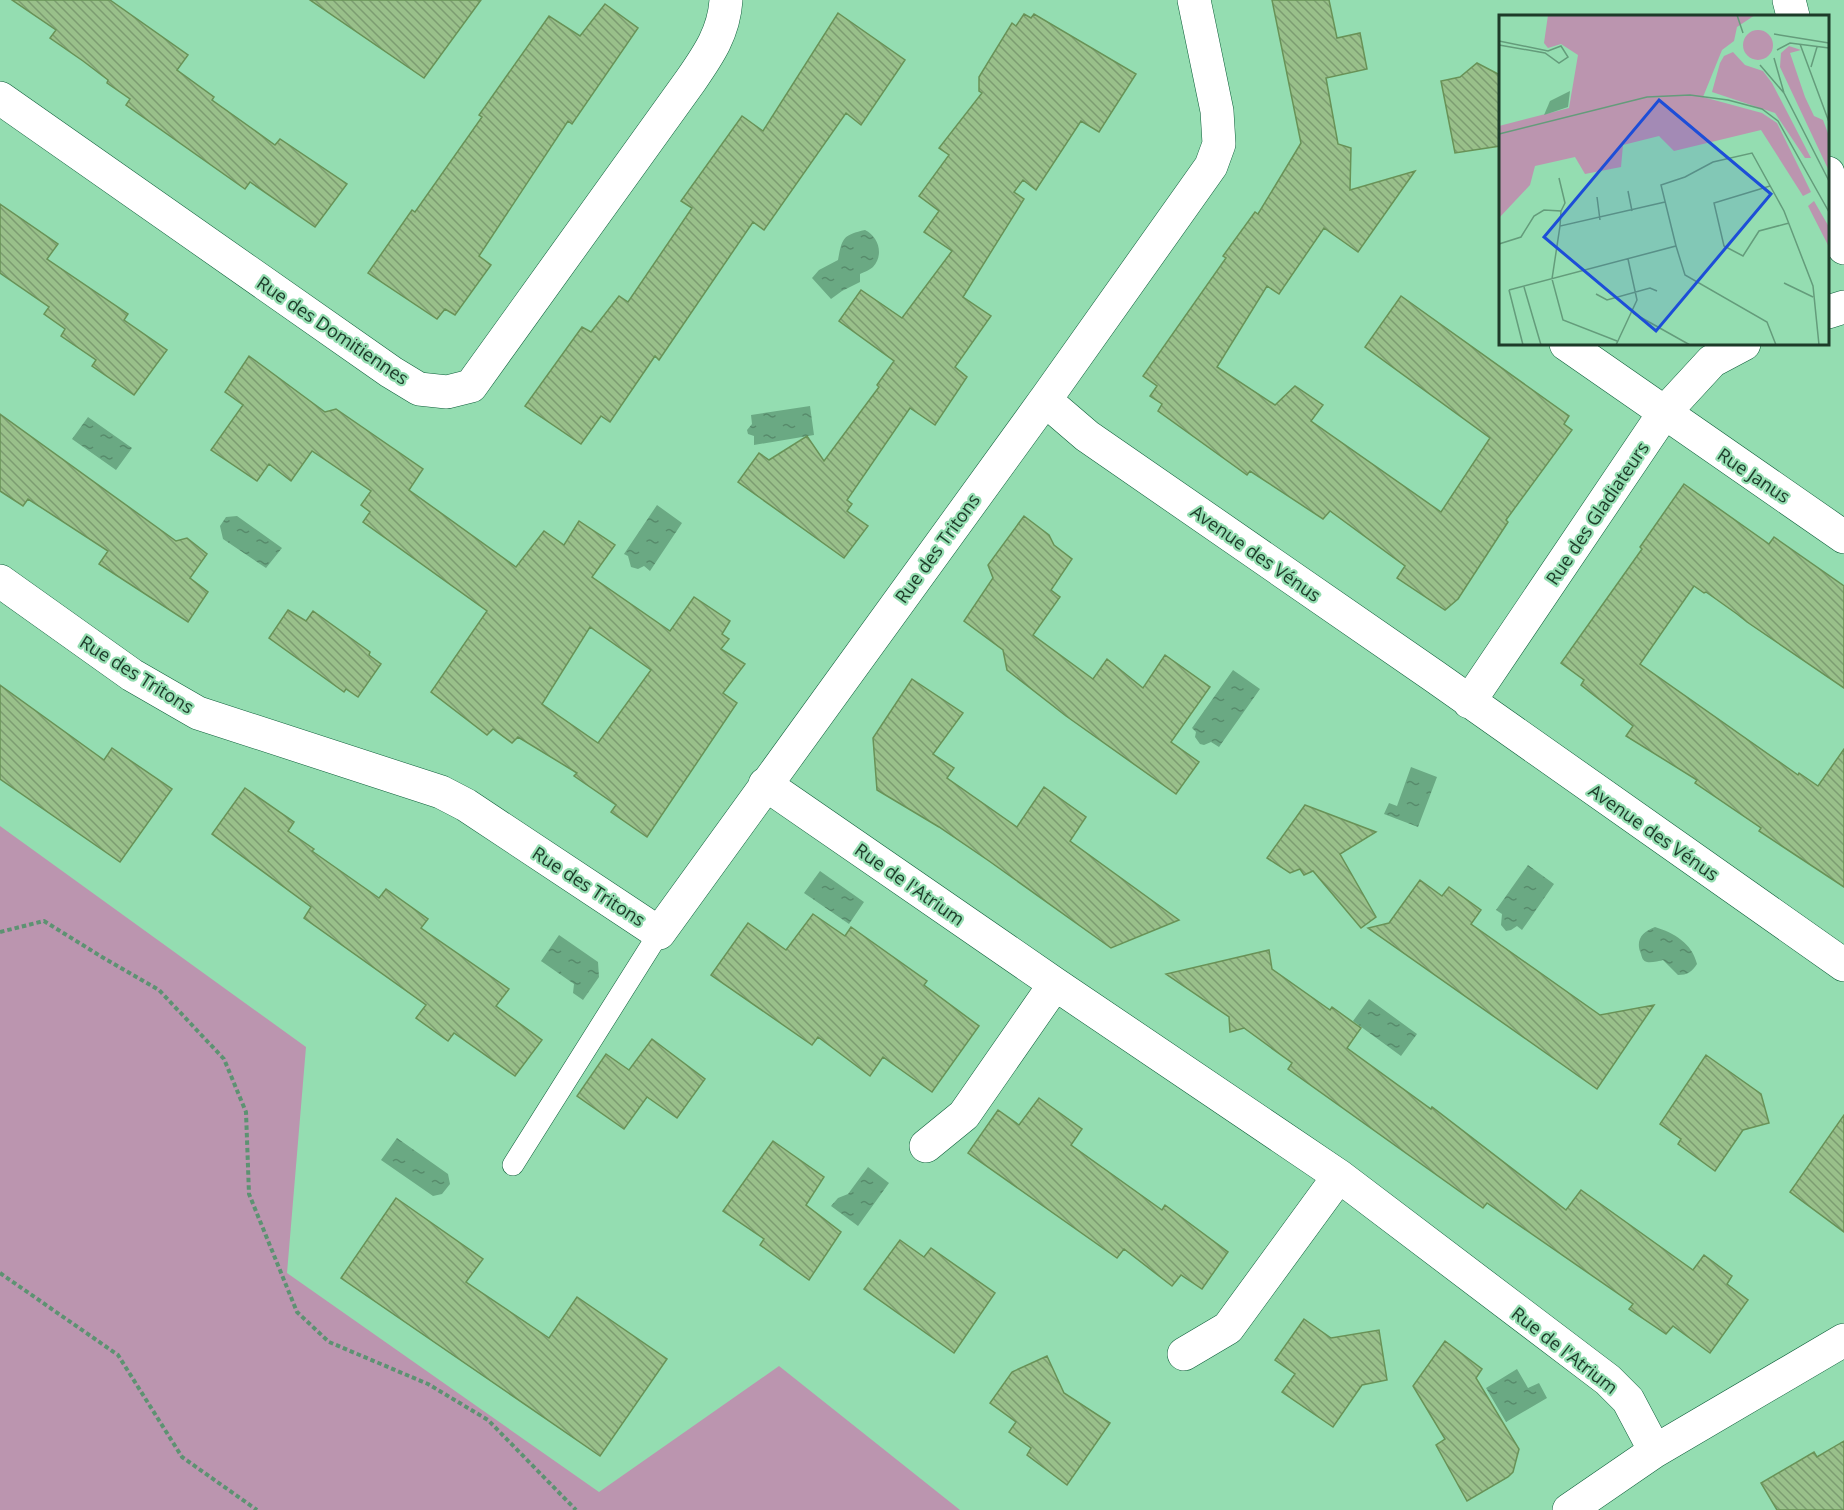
<svg xmlns="http://www.w3.org/2000/svg" width="1844" height="1510" viewBox="0 0 1844 1510" font-family="'Open Sans',sans-serif">
<defs>
<pattern id="water-ripples" width="26" height="14" patternUnits="userSpaceOnUse" patternTransform="scale(1.5)"><rect width="26" height="14" fill="#6aa983"/><path d="M2 4q2-2 4 0t4 0M15 11q2-2 4 0t4 0" fill="none" stroke="#578b6b"/></pattern>
<pattern id="building-back-hatch" width="6" height="6" patternUnits="userSpaceOnUse" patternTransform="scale(1.5)"><rect width="6" height="6" fill="#99c08a"/><path d="M-1 5l2 2M0 0l6 6M5-1l2 2" fill="none" stroke="#7c9d71"/></pattern>
</defs>
<rect width="100%" height="100%" fill="#94ddb1"/>
<path fill="#bb95af" d="M0,826L306,1047L287,1273L599,1492L779,1366L960,1510H0Z"/>
<path fill="url(#water-ripples)" d="M865,230C879,237 884,255 873,267C870,270 864,272 860,274V282L842,291L831,299L812,278L819,270L838,260C842,238 843,235 865,230Z
M810,406L814,435L754,445V436L748,434L747,430L752,424L751,415Z
M88,417L132,448L116,470L72,439Z
M657,505L682,523L650,571L644,566L638,569L631,567L628,556L624,554Z
M237,516L282,548L266,568L223,539L220,526L226,517Z
M1233,670L1260,689L1219,747L1211,742L1204,745L1200,744L1195,737L1196,732L1192,728Z
M1411,767L1437,777L1418,827L1384,814L1389,803L1397,806Z
M1528,865L1554,884L1522,930L1517,926L1511,930L1506,931L1501,925L1502,914L1496,910Z
M820,871L864,902L849,924L804,893Z
M1655,927C1674,933 1692,943 1697,964C1692,972 1687,975 1678,975L1663,960C1659,961 1651,963 1647,962C1643,961 1642,958 1641,954C1635,940 1642,932 1655,927Z
M559,935L598,962L599,977L583,1000L573,993L574,984L541,961Z
M1369,999L1417,1034L1401,1056L1353,1021Z
M397,1138L448,1174L450,1184L442,1194L433,1196L381,1160Z
M868,1167L889,1183L858,1226L831,1206L838,1198L848,1194Z
M1517,1369L1528,1388L1539,1383L1547,1398L1506,1422L1486,1388Z"/>
<path fill="url(#building-back-hatch)" stroke="#689257" stroke-width="1.5" fill-rule="evenodd" d="M12,0H110L188,55L177,70L214,97L212,100L275,145L280,139L347,184L315,227L250,182L245,189L126,105L130,99L107,83L108,80L83,61L50,38L56,30Z
M310,0H481L424,78Z
M1272,0H1329L1337,38L1360,33L1367,69L1326,78L1338,144L1351,148L1350,190L1415,171L1358,252L1324,228L1279,294L1267,286L1217,367L1275,405L1295,386L1323,405L1311,421L1441,512L1490,438L1365,347L1401,296L1569,416L1564,424L1572,430L1506,520L1508,522L1458,599L1445,610L1397,578L1405,566L1330,511L1323,519L1250,471L1247,475L1158,411L1162,404L1150,396L1157,386L1143,376L1226,258L1223,256L1255,212L1258,214L1301,143Z
M605,4L638,28L572,124L568,121L479,256L491,265L455,315L445,309L437,319L368,273L412,210L415,212L482,117L479,115L549,16L580,36Z
M838,13L905,60L861,125L846,113L764,230L753,222L659,360L655,356L610,422L601,416L581,444L525,406L582,327L591,332L619,296L628,302L692,208L681,201L742,116L763,131Z
M1024,14L1031,18L1034,14L1136,74L1099,132L1081,121L1036,190L1023,180L1014,192L1024,199L963,297L991,316L955,367L967,377L935,425L910,408L847,500L852,504L847,511L868,526L844,558L738,482L759,453L769,460L807,436L824,461L879,387L877,385L894,361L839,321L861,290L902,318L952,251L924,232L939,211L919,196L949,155L939,148L982,93L979,91V77L1012,23L1016,26Z
M1477,63L1500,75V146L1455,153L1441,81L1460,77Z
M0,204L58,244L47,259L128,314L124,320L167,350L134,395L92,366L96,360L61,336L65,329L44,314L49,307L0,273Z
M249,356L325,412L336,409L423,469L409,490L516,567L544,531L564,545L579,521L615,545L592,577L670,631L694,597L730,621L722,634L729,639L721,649L745,664L723,693L737,703L647,837L611,812L616,805L574,776L577,773L518,737L512,743L493,729L487,735L431,692L487,611L363,522L370,512L361,505L371,491L312,451L291,481L269,464L257,481L211,450L243,405L225,392ZM590,627L651,670L598,743L542,704Z
M0,414L176,541L187,538L207,554L190,578L208,592L188,622L99,564L108,551L28,499L23,506L0,491Z
M1684,484L1769,544L1774,537L1844,586V688L1747,622L1737,614L1706,592L1704,593L1694,586L1640,664L1798,775L1799,773L1818,786L1844,749V887L1759,831L1761,828L1695,783L1697,780L1626,736L1633,726L1581,685L1584,680L1561,663L1642,549L1640,547Z
M1024,516L1049,535L1054,545L1072,559L1051,590L1060,597L1033,635L1093,679L1107,659L1143,688L1165,655L1210,687L1171,742L1199,762L1176,794L1066,716L1007,670L1003,650L964,621L993,578L988,565Z
M288,610L306,621L313,611L370,652L369,655L381,664L358,697L346,689L344,692L269,638Z
M912,679L963,713L933,754L954,768L947,778L1017,827L1044,787L1086,817L1070,841L1179,920L1111,948L989,861L939,827L877,790L873,738Z
M0,685L104,760L112,748L172,789L120,862L0,779Z
M245,788L294,822L288,831L314,849L312,851L379,898L386,889L428,919L421,928L509,989L496,1006L542,1040L515,1076L454,1033L448,1041L416,1018L426,1005L304,918L311,907L212,834Z
M1305,805L1376,832L1340,854L1376,917L1361,928L1313,871L1304,875L1300,869L1290,873L1267,858Z
M1420,880L1442,896L1449,887L1481,910L1471,924L1600,1015L1654,1005L1597,1089L1368,928L1389,923Z
M813,914L845,936L851,927L927,981L924,985L979,1026L932,1092L883,1057L870,1076L818,1037L812,1045L711,975L748,923L786,950Z
M1269,950L1272,969L1330,1010L1332,1007L1361,1028L1347,1048L1431,1109L1432,1107L1566,1210L1581,1190L1693,1270L1704,1255L1732,1276L1727,1284L1748,1300L1710,1353L1673,1326L1666,1334L1629,1309L1633,1304L1487,1203L1483,1208L1288,1069L1292,1063L1244,1028L1230,1032L1229,1017L1166,974Z
M652,1039L705,1079L677,1118L647,1097L624,1129L577,1096L606,1054L629,1070Z
M1706,1055L1761,1094L1769,1123L1743,1130L1715,1171L1678,1144L1681,1139L1660,1124Z
M1039,1098L1082,1129L1071,1145L1162,1210L1165,1205L1228,1252L1202,1289L1181,1275L1172,1286L1124,1249L1117,1258L968,1153L998,1110L1019,1125Z
M1844,1115V1232L1790,1192Z
M773,1141L824,1177L806,1205L841,1232L809,1280L760,1245L764,1239L723,1211Z
M396,1198L483,1259L466,1282L549,1338L577,1297L667,1359L600,1456L341,1278Z
M900,1240L924,1257L931,1248L995,1293L954,1353L864,1289Z
M1304,1319L1331,1338L1379,1330L1387,1380L1362,1385L1333,1427L1282,1392L1295,1374L1275,1360Z
M1445,1341L1482,1369L1476,1378L1519,1449L1513,1472L1508,1477L1467,1501L1436,1445L1445,1439L1413,1386Z
M1047,1356L1064,1393L1110,1423L1067,1485L1027,1455L1031,1448L1009,1432L1016,1422L990,1403L1012,1372Z
M1844,1441V1510H1777L1761,1483L1814,1452L1817,1457Z"/>
<g fill="none" stroke-linecap="round" stroke-linejoin="round">
<defs>
<path id="service" d="M513,1165L659,933"/>
<path id="minor" d="M1194,0L1217,111L1219,144L1211,166L1045,400L1087,436L1434,676L1844,965
M1789,0L1793,16
M0,98L391,372L419,389L447,392L471,386L691,80C709,54 724,32 726,0
M1828,173L1844,248
M1828,312L1844,307
M1566,344L1844,537
M0,581L132,675L198,713L441,792L466,805L659,933L1045,400
M1469,702L1664,413L1712,361L1744,344
M765,784L1055,984L1339,1176L1608,1380L1628,1400L1655,1451L1844,1340
M926,1146L964,1115L1055,984
M1184,1354L1228,1328L1339,1176
M1569,1510L1655,1451"/>
</defs>
<use href="#service" stroke="#0d5e39" stroke-width="22"/>
<use href="#minor" stroke="#0d5e39" stroke-width="34"/>
<path stroke="#5d9272" stroke-width="4" stroke-dasharray="4.5 3" stroke-linecap="butt" d="M0,932L44,921L102,957L159,990L224,1059L246,1112L249,1194L297,1312L329,1342L428,1384L488,1420L576,1510
M0,1273L118,1355L182,1457L257,1510"/>
<use href="#service" stroke="#fff" stroke-width="21"/>
<use href="#minor" stroke="#fff" stroke-width="33"/>
</g>
<g text-anchor="middle" dominant-baseline="central" stroke-width="4.5" stroke-linejoin="round" paint-order="stroke">
<g font-size="18" fill="#1d3b29" stroke="#94ddb1">
<text transform="translate(333 330) rotate(34)">Rue des Domitiennes</text>
<text transform="translate(1754 475) rotate(34)">Rue Janus</text>
<text transform="translate(1597 513) rotate(-56)">Rue des Gladiateurs</text>
<text transform="translate(937 548) rotate(-54)">Rue des Tritons</text>
<text transform="translate(1256 553) rotate(35)">Avenue des Vénus</text>
<text transform="translate(137 674) rotate(32)">Rue des Tritons</text>
<text transform="translate(1654 832) rotate(35)">Avenue des Vénus</text>
<text transform="translate(910 884) rotate(35)">Rue de l'Atrium</text>
<text transform="translate(589 886) rotate(33)">Rue des Tritons</text>
<text transform="translate(1565 1350) rotate(38)">Rue de l'Atrium</text>
</g>
</g>
<g transform="translate(1499 15)">
<rect width="330" height="330" fill="#94ddb1"/>
<path d="M49,0H256L238,12L235,26L223,35L204,82L263,98L278,108L312,177L304,181L262,115L175,136L160,121L124,130L122,152L86,159L76,142L36,151L31,170L0,203V111L70,93L79,40L62,29L49,33L45,28ZM244 30a15 15 0 1 1 30 0a15 15 0 1 1-30 0ZM290,31L302,35L291,38L306,82L315,101L324,105L330,121V156L281,52L282,38ZM234,37L246,50L264,56L273,68L312,143H306L276,98L213,77L221,48L225,41ZM315,186L330,212V232L309,191Z" fill="#bb95af"/>
<path d="M71,76L69,92L45,100L51,86Z" fill="#6aa983"/>
<path fill="none" stroke="#649c7b" stroke-width="1.5" d="M238,0L244,18M275,19L330,28M0,26L49,36L62,31L69,42L60,48L46,38L0,30M301,29L330,107M278,35L291,28L330,33M275,43L285,78L330,166M261,50L285,78M312,52L318,32M0,119L148,82L191,80L229,85L263,94L279,106L330,197M60,163L66,188L62,196M271,171L215,188L225,231L244,241L260,216L290,208M129,176L133,196M98,182L101,205M0,229L22,222L35,201L45,195L62,196L61,211M177,231L162,170L186,162L214,147L253,138L285,196L314,271L320,330M285,268L314,282M25,272L42,330M10,275L177,231L186,260L268,307L277,330M10,275L24,330M97,279L108,285L151,273L158,276M134,298L191,330M118,326L64,305L53,264L61,211L166,187M117,330L138,285L129,244"/>
<path fill="#1d4ed8" fill-opacity="0.15" stroke="#1d4ed8" stroke-width="3" d="M160,85L272,179L157,316L45,222Z"/>
<rect width="330" height="330" fill="none" stroke="#1d3b29" stroke-width="3"/>
</g>
</svg>
